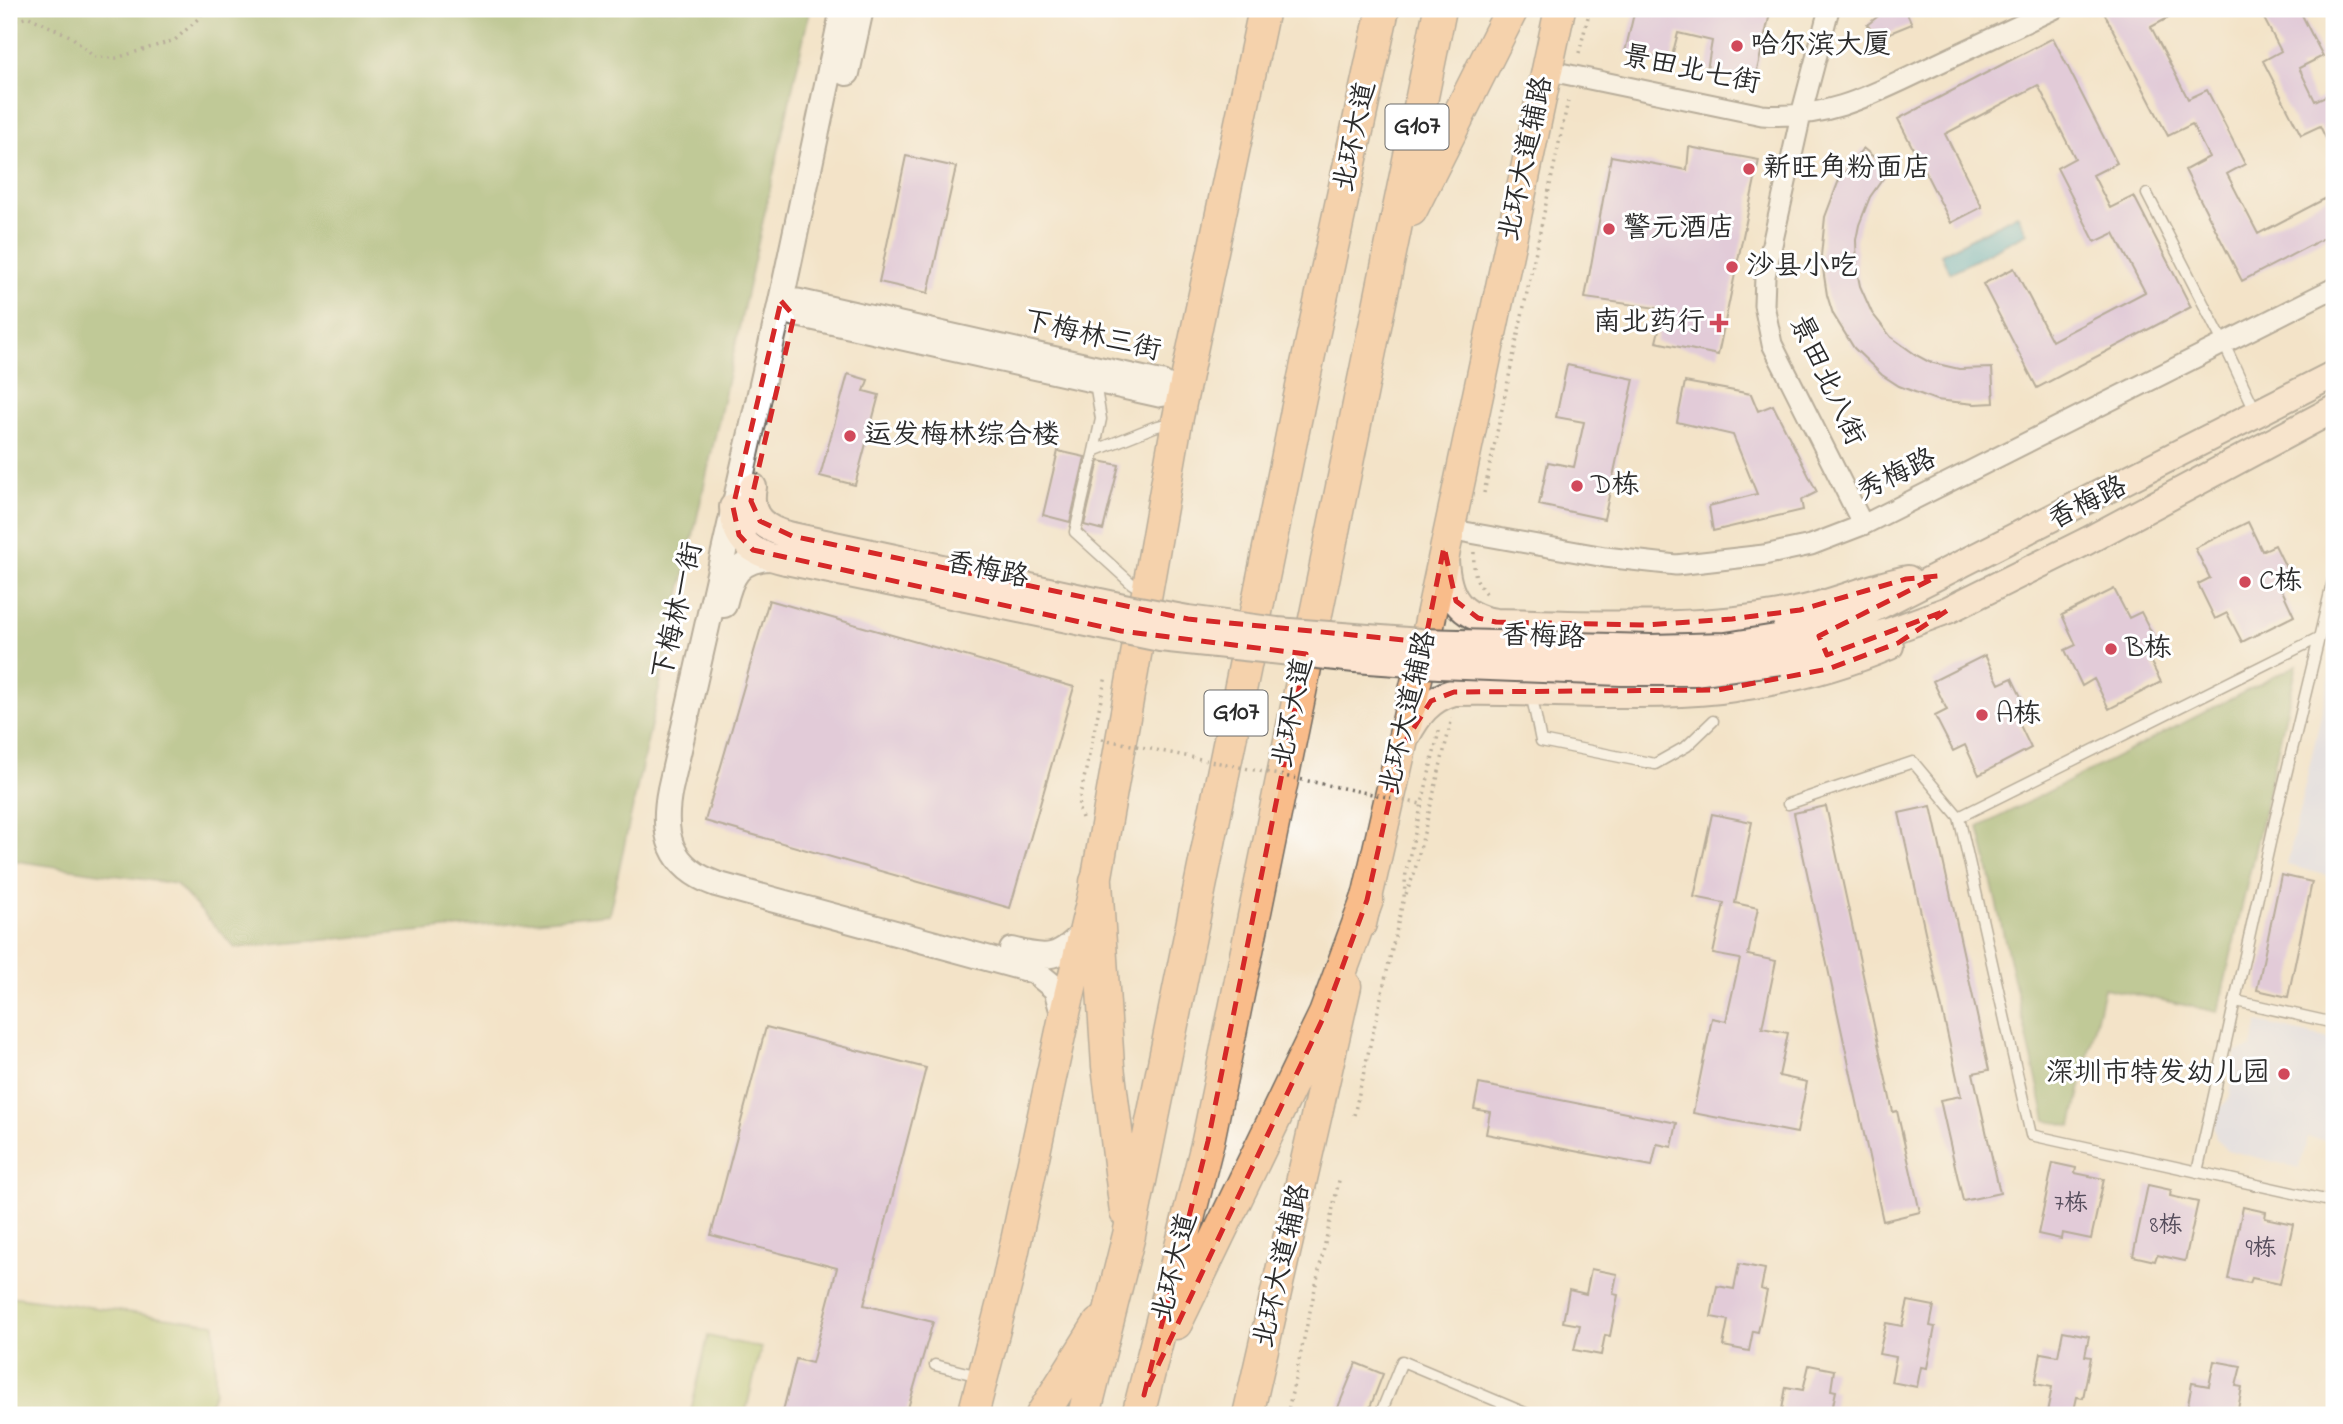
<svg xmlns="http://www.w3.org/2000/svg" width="2343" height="1424" viewBox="0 0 2343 1424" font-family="'Indie Flower','LXGW WenKai TC',sans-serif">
<rect width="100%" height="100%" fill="#fff"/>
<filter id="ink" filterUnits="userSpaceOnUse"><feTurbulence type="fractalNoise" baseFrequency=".0143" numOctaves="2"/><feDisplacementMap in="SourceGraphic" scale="14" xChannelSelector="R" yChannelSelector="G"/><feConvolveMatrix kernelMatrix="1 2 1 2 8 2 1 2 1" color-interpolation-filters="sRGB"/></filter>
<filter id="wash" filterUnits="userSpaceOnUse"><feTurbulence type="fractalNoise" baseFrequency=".00686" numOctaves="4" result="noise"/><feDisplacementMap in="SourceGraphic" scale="28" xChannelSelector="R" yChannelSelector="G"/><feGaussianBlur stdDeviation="1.57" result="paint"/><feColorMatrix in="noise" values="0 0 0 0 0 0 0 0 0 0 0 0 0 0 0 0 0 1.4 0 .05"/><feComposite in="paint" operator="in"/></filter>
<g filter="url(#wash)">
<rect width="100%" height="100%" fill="#f3e3c8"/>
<path fill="#d2d9f9" d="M2334,657V877L2287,865Z
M2258,1022L2334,1040V1142L2308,1137L2299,1168L2227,1150L2216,1138L2214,1127L2218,1110L2230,1097L2236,1052L2252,1047Z"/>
<path fill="#a6c268" stroke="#68764a" stroke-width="2" d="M9,1296L215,1324V1391L205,1415H9Z
M708,1336L761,1348L745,1415H690Z"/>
<path fill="#84a85c" stroke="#586a44" stroke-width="2" d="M9,9H810L609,914L235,948L176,884L9,860Z
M2297,665L2218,1012L2104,988L2072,1126L2046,1120L1979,827Z"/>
<path fill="#42aac2" stroke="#366a76" stroke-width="2" d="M2017,214L2027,233L1950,273L1941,254Z"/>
<g id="blocks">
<path fill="#ceaeec" d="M1635,9H1771L1755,79L1707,70L1712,41L1678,33L1671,60L1625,52Z
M1887,9H1905L1912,24L1880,37L1867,25Z
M2102,9H2185L2151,27L2188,99L2207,90L2245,164L2227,174L2258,234L2334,194V233L2242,281L2185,170L2209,157L2192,124L2168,136Z
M2259,9H2299L2312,35L2323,56L2299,68L2315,101L2334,92V155L2320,126L2301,135L2263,61L2281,51Z
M2053,38L2117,163L2093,175L2110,208L2134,196L2191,307L2037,388L1983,284L2014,268L2052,341L2145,292L2114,233L2095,242L2057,168L2075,158L2038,85L1945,134L1982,207L1951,223L1898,119Z
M1689,147L1759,160L1718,355L1656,342L1664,309L1585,298L1611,156L1687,170Z
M1863,148L1889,170L1870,197L1859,225L1856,240L1857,271L1860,286L1872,313L1891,337L1916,355L1929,362L1959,369L1992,368L1994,403L1975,404L1936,400L1899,386L1882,375L1854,348L1833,314L1827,295L1821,256L1825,217L1839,180Z
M906,156L956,167L928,293L879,282Z
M1567,365L1634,379L1604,519L1539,505L1548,462L1574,467L1584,422L1556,417Z
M848,374L868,380L864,391L879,395L855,485L820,476Z
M1685,382L1751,394L1758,411L1773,405L1817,492L1801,500L1803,510L1713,531L1709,506L1757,494L1733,435L1677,422Z
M1058,451L1085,457L1070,522L1043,515Z
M1099,461L1119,465L1103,530L1084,525Z
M2248,522L2262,551L2275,545L2292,580L2280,586L2294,616L2242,642L2227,613L2215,619L2198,584L2210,578L2195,548Z
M2114,589L2129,618L2141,612L2159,647L2146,653L2161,682L2109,709L2094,679L2082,686L2065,650L2076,645L2062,615Z
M769,600L1074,687L1010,908L705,821Z
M1985,655L1999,684L2012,678L2029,713L2017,719L2031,748L1979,775L1965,745L1953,751L1935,716L1947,710L1933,681Z
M1826,806L1893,1112L1897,1111L1920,1212L1883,1221L1794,813Z
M1931,806L1989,1070L1973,1073L2000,1193L1963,1201L1940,1100L1961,1096L1899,813Z
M1712,814L1752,822L1735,903L1758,908L1748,955L1776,961L1762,1028L1788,1033L1779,1076L1807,1082L1797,1133L1693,1113L1712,1018L1726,1021L1740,959L1713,954L1724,903L1694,897Z
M2281,875L2312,882L2288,997L2257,990Z
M766,1027L926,1068L864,1305L933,1322L906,1415H782L796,1359L812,1363L837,1268L711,1235Z
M1479,1084L1677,1123L1672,1147L1657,1144L1652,1166L1486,1134L1490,1112L1474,1109Z
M2053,1163L2076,1168L2075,1173L2104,1179L2091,1239L2062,1233L2061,1239L2038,1234Z
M2148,1185L2171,1190L2170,1196L2198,1202L2185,1261L2157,1255L2155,1261L2133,1256Z
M2243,1207L2266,1212L2265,1218L2293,1224L2280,1284L2252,1278L2250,1283L2228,1279Z
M1739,1264L1765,1269L1761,1289L1767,1291L1758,1332L1753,1331L1749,1351L1723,1346L1728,1320L1711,1317L1717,1286L1734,1289Z
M1591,1269L1617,1274L1613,1294L1618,1295L1610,1336L1605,1335L1601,1355L1574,1350L1580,1325L1563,1322L1569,1290L1586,1294Z
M1908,1301L1934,1306L1930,1326L1935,1327L1927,1368L1921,1367L1917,1387L1891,1382L1896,1357L1879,1354L1886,1323L1902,1326Z
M2063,1331L2089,1336L2085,1356L2091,1357L2083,1398L2077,1397L2073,1415L2047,1412L2052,1387L2035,1384L2041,1353L2058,1356Z
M2214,1361L2241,1366L2236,1386L2242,1387L2237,1415H2186L2192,1383L2209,1386Z
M1356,1363L1383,1374L1367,1415H1335Z
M1809,1365L1834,1370L1831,1390L1836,1391L1831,1415H1781L1786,1387L1803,1390Z"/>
</g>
</g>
<g filter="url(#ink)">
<use href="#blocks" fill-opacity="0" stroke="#716b62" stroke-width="2"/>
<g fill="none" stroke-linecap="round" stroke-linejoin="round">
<defs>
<path id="service" d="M2147,194L2224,344L2256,412
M1094,451L1101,419L1095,383
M1144,591L1131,583L1075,532L1094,451L1154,427L1173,422
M1531,693L1541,741L1655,764L1687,746L1713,721
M1788,804L1913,762L1959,817L2318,638
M1959,817L2031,1135L2334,1202
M2236,1001L2334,1023
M2197,1172L2275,820L2334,576
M935,1365L979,1376
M1380,1415L1402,1361L1530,1415"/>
<path id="minor" d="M1829,9L1801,115L1765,276L1764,305L1772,344L1863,525
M1546,70L1762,115C1830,120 1877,92 1937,64C1976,46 2015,27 2054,9
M781,301L794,316L1159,397L1183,393
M781,301L798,299L1141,376L1163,381L1183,393
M1448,529L1605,557L1676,565L1764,555L1811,545L1863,525L2334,288"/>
<path id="tertiary" d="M843,9L781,301L670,789C661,834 669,867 716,884L1034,971L1056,989L1064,1017
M847,73L861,9
M724,605C731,576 738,559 771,558
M1012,950C1048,960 1059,959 1085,931"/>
<path id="secondary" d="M753,487C747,517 765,530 792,536
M733,507C734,543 754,554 786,561
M1445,560C1447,596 1459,617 1496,622C1597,624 1701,631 1800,610C1837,602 1871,586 1908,579
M1776,638L1867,612L2334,374
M1780,661L1817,653L1891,631L1948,610L2087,541L2334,409
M1406,737C1418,715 1429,699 1454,692C1542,690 1632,699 1720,690C1779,683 1836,669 1890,646"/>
<path id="primary" d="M1361,924L1428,630L1560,9
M973,1415L1007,1283L1064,1017L1096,882L1177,422L1264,9
M1248,1415L1346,986"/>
<path id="trunk" d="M1411,210L1512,9
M1096,882L1108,1066L1126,1212
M1176,1323L1325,1014L1367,900
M1042,1415L1099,1324
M1084,1415L1129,1235L1298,406L1383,9
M1138,1415L1208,1141L1440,9"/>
</defs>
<use href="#service" stroke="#716b62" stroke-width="13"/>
<use href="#minor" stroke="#716b62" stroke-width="23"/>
<use href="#tertiary" stroke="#716b62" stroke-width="28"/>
<use href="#secondary" stroke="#716b62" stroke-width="30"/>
<use href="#primary" stroke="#716b62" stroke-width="33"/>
<use href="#trunk" stroke="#716b62" stroke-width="35"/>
<path stroke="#716b62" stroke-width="3.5" stroke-dasharray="2 5" stroke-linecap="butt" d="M9,22L29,17L72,37L94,57L116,58L175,40L200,17L203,9
M1579,53L1590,9
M1484,493L1568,101
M1474,552C1473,571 1475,582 1488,596
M1082,818L1078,807L1106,676
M1406,894L1414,874L1452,718
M1354,1115L1404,897L1406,871L1440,727
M1287,1415L1340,1176"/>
<use href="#service" stroke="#fff" stroke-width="10"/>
<use href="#minor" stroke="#fff" stroke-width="19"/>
<use href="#tertiary" stroke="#fff" stroke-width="24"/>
<use href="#secondary" stroke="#fde4d0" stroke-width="26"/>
<use href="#primary" stroke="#f9bc8a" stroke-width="30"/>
<use href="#trunk" stroke="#f9bc8a" stroke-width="32"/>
<defs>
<path id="secondary-bridge" d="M792,536L1128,608L1188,619L1277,631L1420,642L1651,648L1726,646L1776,638
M786,561L1160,638L1355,659L1439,665L1621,672H1694L1780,661"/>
</defs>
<use href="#secondary-bridge" stroke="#716b62" stroke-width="30" stroke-linecap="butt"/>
<path stroke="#716b62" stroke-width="3.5" stroke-dasharray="2 5" stroke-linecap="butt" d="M1102,739L1421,804"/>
<use href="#secondary-bridge" stroke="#fde4d0" stroke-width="26"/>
</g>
</g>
<path d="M0 0H2343V1424H0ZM781,301L794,316L751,501L760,521L792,536L1188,619L1425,642L1444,547L1456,601L1478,618L1496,622L1645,625L1732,619L1800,610L1906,579L1938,576L1819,636L1827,655L1948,610L1898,643L1828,669L1718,690L1454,692L1431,701L1401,748L1367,900L1325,1014L1144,1395L1208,1141L1306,654L1121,631L753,550L739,535L733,507Z" fill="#f3e3c8" fill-opacity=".55" fill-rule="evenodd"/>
<path fill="none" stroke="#d62828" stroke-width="5" stroke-dasharray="14 9" stroke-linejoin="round" d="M781,301L794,316L751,501L760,521L792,536L1188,619L1425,642L1444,547L1456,601L1478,618L1496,622L1645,625L1732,619L1800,610L1906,579L1938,576L1819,636L1827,655L1948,610L1898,643L1828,669L1718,690L1454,692L1431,701L1401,748L1367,900L1325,1014L1144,1395L1208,1141L1306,654L1121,631L753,550L739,535L733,507Z"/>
<g fill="#d1495b" stroke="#fff" stroke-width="2.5">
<circle cx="1737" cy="46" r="7"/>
<circle cx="1749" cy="169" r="7"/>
<circle cx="1609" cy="229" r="7"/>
<circle cx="1732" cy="267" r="7"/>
<path d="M1715.5 312.5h7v7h7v7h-7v7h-7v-7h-7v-7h7z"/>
<circle cx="850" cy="436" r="7"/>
<circle cx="1577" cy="486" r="7"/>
<circle cx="2245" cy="582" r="7"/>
<circle cx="2111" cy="649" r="7"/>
<circle cx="1982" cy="715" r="7"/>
<circle cx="2284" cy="1074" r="7"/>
</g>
<g text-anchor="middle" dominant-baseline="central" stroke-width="6" stroke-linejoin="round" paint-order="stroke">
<g font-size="24" fill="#544c5b">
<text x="2071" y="1204">7栋</text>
<text x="2166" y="1226">8栋</text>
<text x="2261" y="1249">9栋</text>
</g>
<g fill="#fff" stroke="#6b6b6b" stroke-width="2">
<rect x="1385.5" y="104.5" width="63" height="45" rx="5"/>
<rect x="1204.5" y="690.5" width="63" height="45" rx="5"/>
</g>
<g font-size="26" font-weight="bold" fill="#2b2b2b">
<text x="1417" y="127">G107</text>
<text x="1236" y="713">G107</text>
</g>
<g font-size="28" fill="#2b2b2b" stroke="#fff" text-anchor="start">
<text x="1751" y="46">哈尔滨大厦</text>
<text x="1763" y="169">新旺角粉面店</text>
<text x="1623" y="229">警元酒店</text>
<text x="1746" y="267">沙县小吃</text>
<text x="1705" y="323" text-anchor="end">南北药行</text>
<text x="864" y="436">运发梅林综合楼</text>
<text x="1591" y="486">D栋</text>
<text x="2259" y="582">C栋</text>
<text x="2125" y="649">B栋</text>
<text x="1996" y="715">A栋</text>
<text x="2270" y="1074" text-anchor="end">深圳市特发幼儿园</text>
</g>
<g font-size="28" fill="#2b2b2b" stroke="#fff">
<text transform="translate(1691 71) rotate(12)">景田北七街</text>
<text transform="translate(1356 137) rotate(-78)">北环大道</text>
<text transform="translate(1527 159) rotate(-78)">北环大道辅路</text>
<text transform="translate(1092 337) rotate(13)">下梅林三街</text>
<text transform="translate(1826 381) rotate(65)">景田北八街</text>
<text transform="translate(1897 476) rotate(-26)">秀梅路</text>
<text transform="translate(2088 504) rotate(-27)">香梅路</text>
<text transform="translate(987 571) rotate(12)">香梅路</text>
<text transform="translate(679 611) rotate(-77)">下梅林一街</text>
<text transform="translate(1543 638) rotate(2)">香梅路</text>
<text transform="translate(1294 713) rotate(-79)">北环大道</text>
<text transform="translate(1409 713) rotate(-77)">北环大道辅路</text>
<text transform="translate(1283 1266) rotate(-77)">北环大道辅路</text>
<text transform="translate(1176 1268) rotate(-76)">北环大道</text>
</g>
</g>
<rect width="2343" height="1424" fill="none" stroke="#fff" stroke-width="35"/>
</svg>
